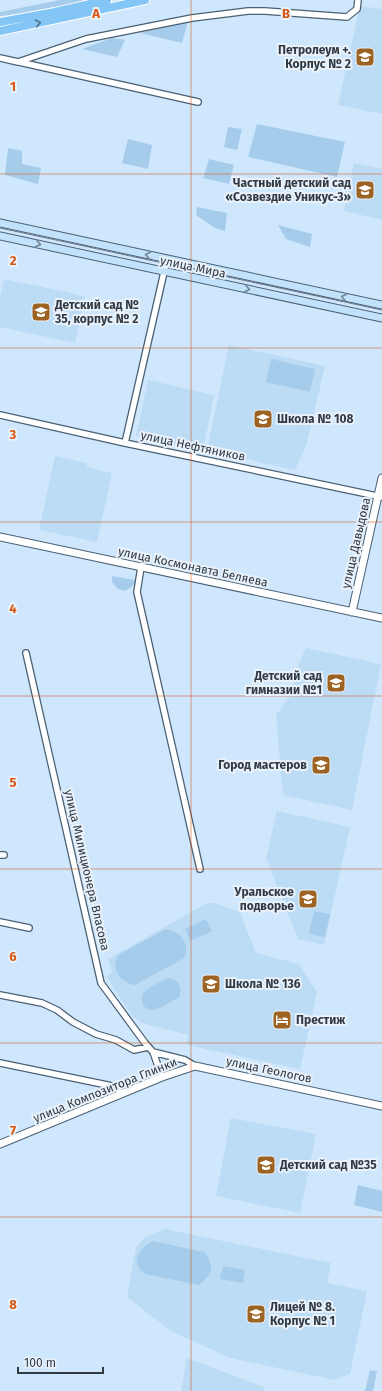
<svg xmlns="http://www.w3.org/2000/svg" width="382" height="1391" viewBox="0 0 382 1391" font-family="'Fira Sans',sans-serif">
<rect width="100%" height="100%" fill="#cfe7fd"/>
<path fill="#bcdbf4" d="M360,6L382,9V114L338,105Z
M354,163L382,169V220L344,211Z
M4,279L85,296L75,343L0,327V297Z
M229,345L325,366L307,443L295,470L207,450Z
M148,380L214,395L203,450L136,436Z
M55,456L87,463V467L112,473L97,542L39,530Z
M306,648L381,664L352,810L283,795L276,715L291,695L296,670Z
M277,811L350,827L324,945L298,939L266,858Z
M207,903H214L240,912L256,953L299,964L317,992L300,1069L187,1045L188,1035L142,1023L132,1016L106,976L112,972L108,959Z
M231,1118L316,1134L300,1213L216,1196Z
M165,1229L331,1263L327,1283L367,1291L350,1374L334,1380L230,1358L171,1331L127,1297L136,1248L144,1238Z
M187,1358L264,1387L263,1391H181Z"/>
<path fill="#a6ccec" d="M60,0H94L43,11L0,16V12Z
M188,21L182,43L140,33Z
M112,38L125,40L117,57L82,49Z
M257,124L345,142L337,177L248,157Z
M228,127L242,129L237,150L224,147Z
M128,139L152,145L148,169L122,163Z
M8,148L22,151V164L41,168L38,184L5,175Z
M209,159L234,165L229,184L203,178Z
M197,207L227,213L225,231L215,228L196,215Z
M278,225L312,234L310,247L286,239Z
M271,359L315,369L310,392L266,382Z
M112,576L135,580V583C127,593 119,593 112,582Z
M314,911L330,914L325,937L309,934Z
M206,919L212,931L190,941L185,929Z
M166,929C180,931 191,944 184,958L135,985C120,983 108,967 120,954Z
M168,978C178,979 183,987 179,997C173,1000 160,1009 154,1010C151,1011 147,1009 145,1007C132,992 159,983 168,978Z
M358,1185L382,1191V1212L354,1205Z
M153,1241L204,1252C216,1266 212,1274 199,1285L145,1274C129,1262 138,1249 153,1241Z
M223,1266L245,1270L243,1283L220,1279Z
M370,1370L377,1371L373,1391H365Z"/>
<g fill="none" stroke-linecap="round" stroke-linejoin="round">
<defs>
<path id="minor" d="M0,58L18,62L86,39L192,18L248,11H265L347,17L357,9L358,0
M19,62L198,102
M0,415L125,443L382,497
M125,443L167,259
M141,567L137,592L200,869
M26,653L101,983L145,1043L153,1052L162,1077
M0,855H4
M0,922L29,928
M0,995L42,1003L57,1010L73,1022L96,1034L116,1040L134,1050L148,1047
M153,1052L185,1060L195,1066
M0,1063L117,1087L121,1094"/>
<path id="tertiary" d="M0,537L382,618
M352,612L382,478
M0,1144L162,1077L195,1066L382,1106"/>
<path id="secondary" d="M0,223L382,305
M0,236L382,318"/>
<path id="primary" d="M0,22L55,12L107,0
M0,31L145,0"/>
</defs>
<use href="#minor" stroke="#4b6073" stroke-width="8"/>
<use href="#tertiary" stroke="#4b6073" stroke-width="9"/>
<use href="#secondary" stroke="#4b6073" stroke-width="9"/>
<use href="#primary" stroke="#fff" stroke-width="10"/>
<use href="#minor" stroke="#fff" stroke-width="5.5"/>
<use href="#tertiary" stroke="#fff" stroke-width="7"/>
<use href="#secondary" stroke="#c1e2fa" stroke-width="7"/>
<use href="#primary" stroke="#83c6f5" stroke-width="8"/>
<path stroke="#6a7886" stroke-width="1" d="M0,228L382,310"/>
</g>
<defs><path id="oneway-chevron" d="M-2-3.5L2.5 0L-2 3.5" fill="none" stroke-width="1.6" stroke-linecap="round" stroke-linejoin="round"/></defs>
<use stroke="#52728a" href="#oneway-chevron" transform="translate(38 23) rotate(-12)"/>
<g stroke="#728695">
<use href="#oneway-chevron" transform="translate(38 244) rotate(12)"/>
<use href="#oneway-chevron" transform="translate(148 255) rotate(-168)"/>
<use href="#oneway-chevron" transform="translate(247 289) rotate(12)"/>
<use href="#oneway-chevron" transform="translate(344 297) rotate(-168)"/>
</g>
<path fill="none" stroke="#d65612" stroke-width="1" stroke-opacity="0.55" d="M191,0V1391M0,174H382M0,348H382M0,522H382M0,696H382M0,869H382M0,1043H382M0,1217H382"/>
<defs>
<symbol id="school-square" viewBox="-11 -11 22 22"><rect x="-9" y="-9" width="18" height="18" rx="4" fill="#9d6322" stroke="#e9f2fb"/><path d="M0-5L7-2L0 1L-7-2ZM-4 1L0 2.5L4 1V4Q0 6-4 4Z" fill="#fff"/></symbol>
<symbol id="hotel-square" viewBox="-11 -11 22 22"><rect x="-9" y="-9" width="18" height="18" rx="4" fill="#9d6322" stroke="#e9f2fb"/><path d="M-6-4.5h1.5V1H6V5H4.5V3h-9V5H-6ZM-4 0a1.8 1.8 0 1 1 3.6 0ZM.5 0V-2.5h3Q6-2.5 6 0Z" fill="#fff"/></symbol>
</defs>
<g fill-rule="evenodd">
<use href="#school-square" x="354" y="46" width="22" height="22"/>
<use href="#school-square" x="354" y="179" width="22" height="22"/>
<use href="#school-square" x="30" y="301" width="22" height="22"/>
<use href="#school-square" x="252" y="408" width="22" height="22"/>
<use href="#school-square" x="325" y="672" width="22" height="22"/>
<use href="#school-square" x="310" y="754" width="22" height="22"/>
<use href="#school-square" x="297" y="888" width="22" height="22"/>
<use href="#school-square" x="200" y="973" width="22" height="22"/>
<use href="#hotel-square" x="271" y="1009" width="22" height="22"/>
<use href="#school-square" x="255" y="1154" width="22" height="22"/>
<use href="#school-square" x="245" y="1303" width="22" height="22"/>
</g>
<g text-anchor="middle" dominant-baseline="central" stroke-width="4" stroke-linejoin="round" paint-order="stroke">
<g font-size="12" font-weight="bold" fill="#313a43" stroke="#e9f2fb" text-anchor="start">
<text x="351" y="50" text-anchor="end">Петролеум +.<tspan x="351" dy="14">Корпус № 2</tspan></text>
<text x="351" y="183" text-anchor="end">Частный детский сад<tspan x="351" dy="14">«Созвездие Уникус-3»</tspan></text>
<text x="55" y="305">Детский сад №<tspan x="55" dy="14">35, корпус № 2</tspan></text>
<text x="277" y="419">Школа № 108</text>
<text x="322" y="676" text-anchor="end">Детский сад<tspan x="322" dy="14">гимназии №1</tspan></text>
<text x="307" y="765" text-anchor="end">Город мастеров</text>
<text x="294" y="892" text-anchor="end">Уральское<tspan x="294" dy="14">подворье</tspan></text>
<text x="225" y="984">Школа № 136</text>
<text x="296" y="1020">Престиж</text>
<text x="280" y="1165">Детский сад №35</text>
<text x="270" y="1307">Лицей № 8.<tspan x="270" dy="14">Корпус № 1</tspan></text>
</g>
<g font-size="12" fill="#313a43" stroke="#e9f2fb">
<text transform="translate(193 267) rotate(12)">улица Мира</text>
<text transform="translate(193 446) rotate(12)">улица Нефтяников</text>
<text transform="translate(356 543) rotate(-77)">улица Давыдова</text>
<text transform="translate(193 567) rotate(12)">улица Космонавта Беляева</text>
<text transform="translate(87 870) rotate(77)">улица Милиционера Власова</text>
<text transform="translate(269 1070) rotate(12)">улица Геологов</text>
<text transform="translate(105 1090) rotate(-22)">улица Композитора Глинки</text>
</g>
</g>
<g font-size="13" text-anchor="middle" font-weight="bold" fill="#d65612" stroke="#e9f2fb" stroke-width="4" stroke-linejoin="round" paint-order="stroke">
<text x="96" y="18">A</text>
<text x="286" y="18">B</text>
<text x="13" y="91">1</text>
<text x="13" y="265">2</text>
<text x="13" y="439">3</text>
<text x="13" y="613">4</text>
<text x="13" y="787">5</text>
<text x="13" y="961">6</text>
<text x="13" y="1135">7</text>
<text x="13" y="1309">8</text>
</g>
<path d="M18 1367v6h85v-6" fill="none" stroke="#313a43" stroke-width="2"/>
<text x="24" y="1367" font-size="12" fill="#313a43" stroke="#e9f2fb" stroke-width="3" paint-order="stroke">100 m</text>
</svg>
